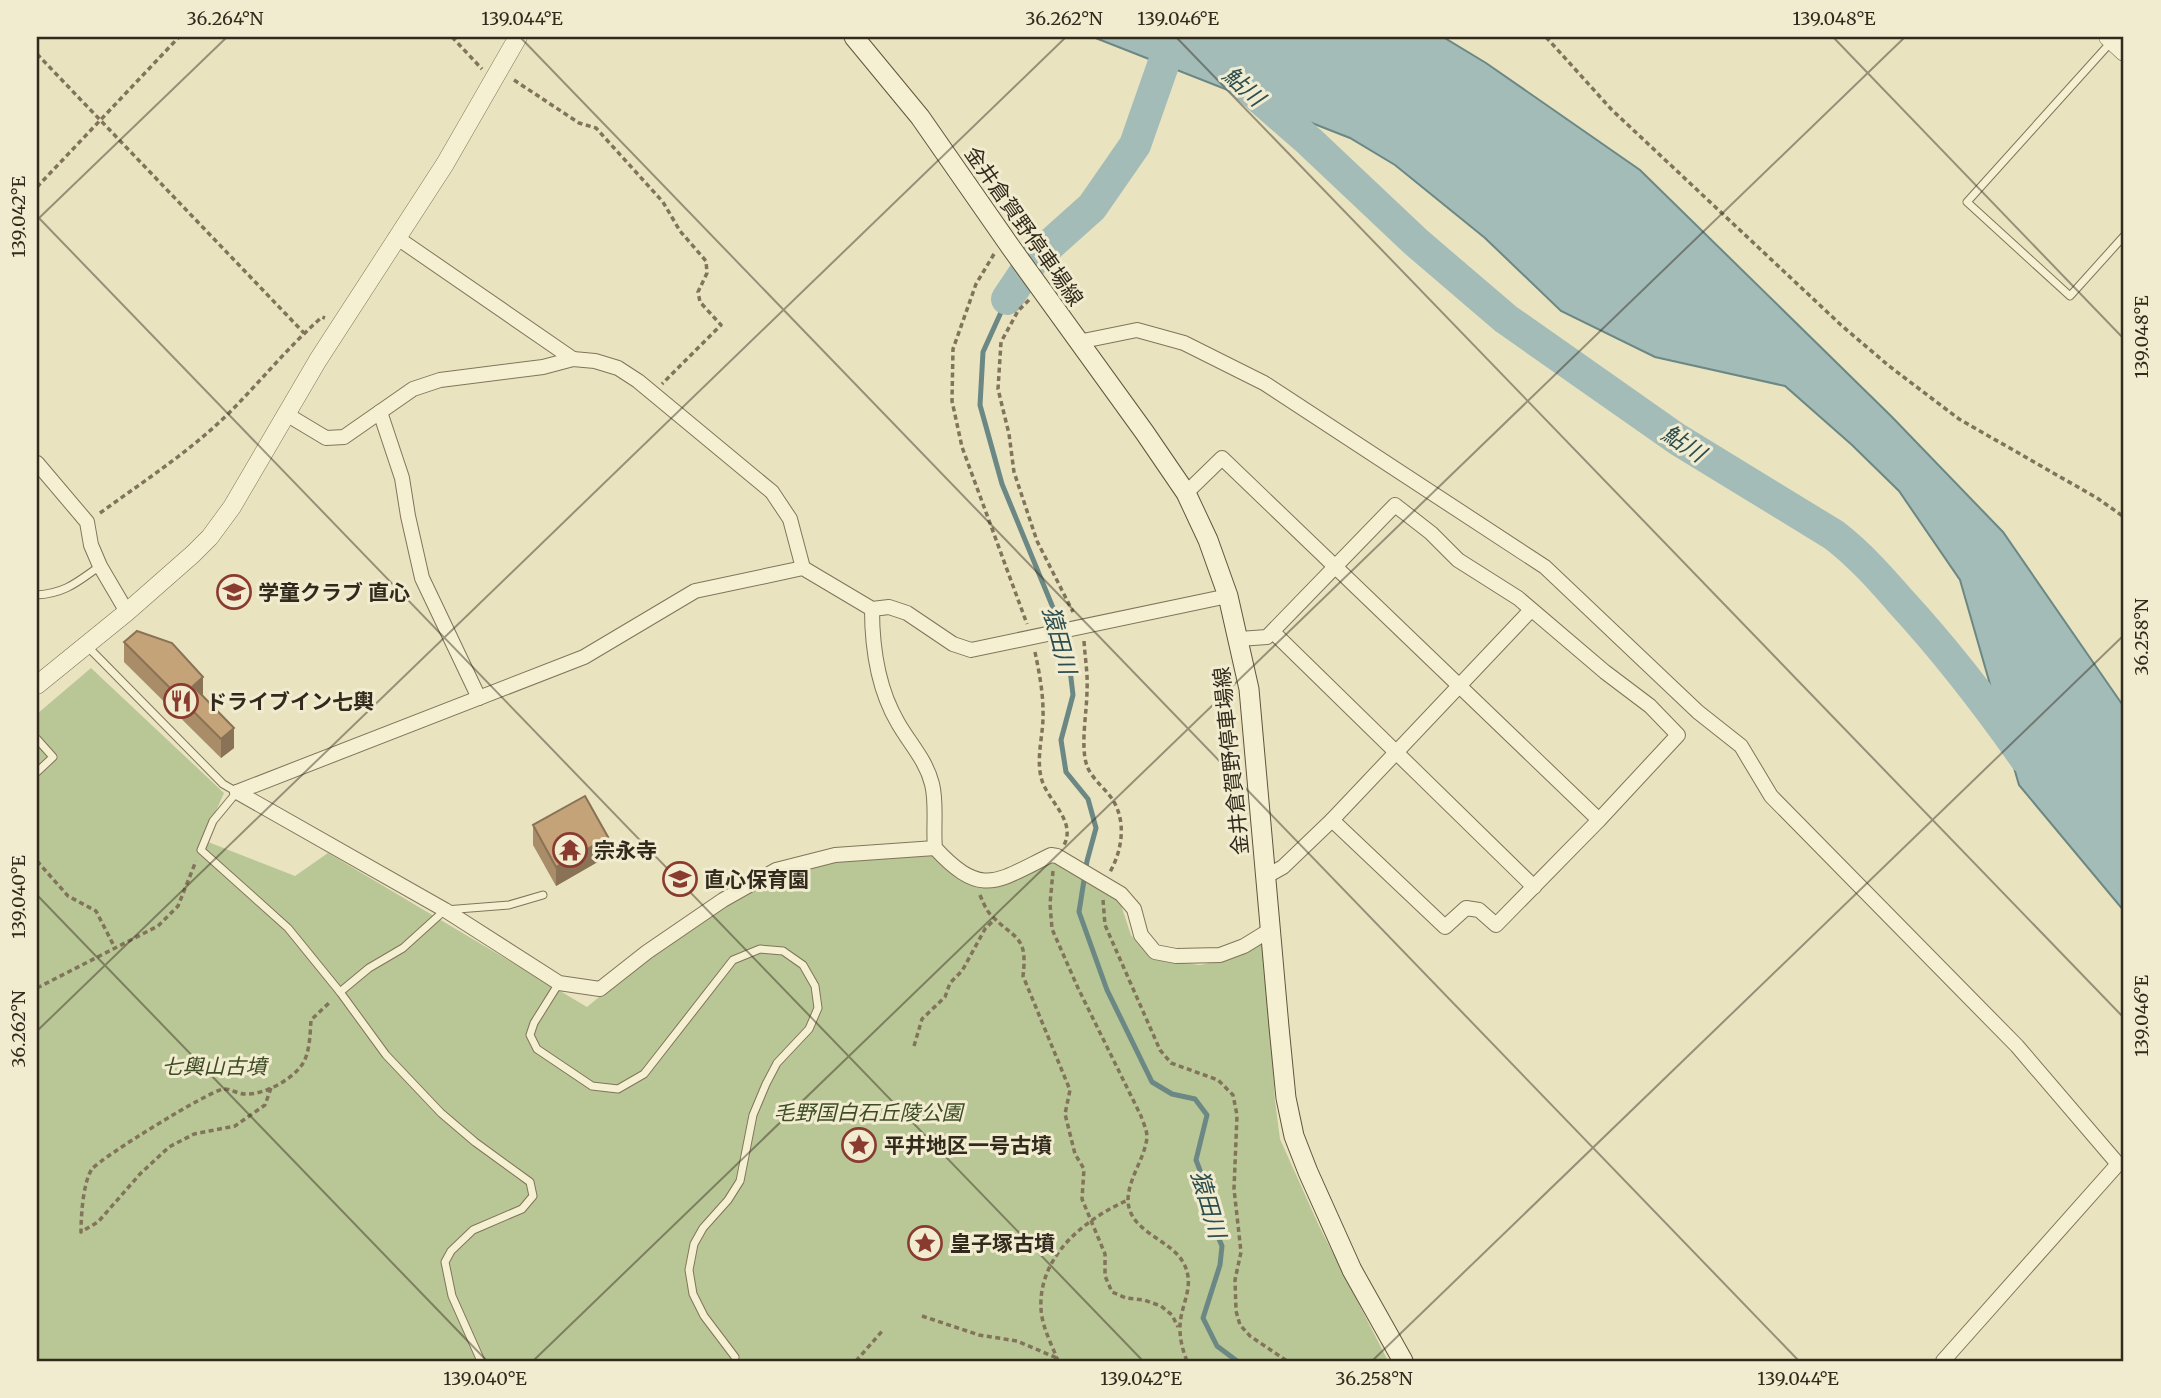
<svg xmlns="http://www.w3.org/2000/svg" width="2161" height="1398" font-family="Merriweather,'Noto Sans JP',serif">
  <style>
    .green { fill: #b9c695 }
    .water { fill: #a3bcb8; stroke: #6b8885; stroke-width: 2 }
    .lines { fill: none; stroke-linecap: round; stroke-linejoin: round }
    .stream { stroke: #6b8885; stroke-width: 5 }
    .river { stroke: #a3bcb8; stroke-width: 32 }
    .service-casing { stroke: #81745a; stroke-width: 9 }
    .minor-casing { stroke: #81745a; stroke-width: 16 }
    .tertiary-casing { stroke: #81745a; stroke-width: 19 }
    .secondary-casing { stroke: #62553d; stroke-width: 21 }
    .path { stroke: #81745a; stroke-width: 3.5; stroke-dasharray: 5 3.5; stroke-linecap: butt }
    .service { stroke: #f5f0d2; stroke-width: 7 }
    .minor { stroke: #f5f0d2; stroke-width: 14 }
    .tertiary { stroke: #f5f0d2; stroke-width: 18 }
    .secondary { stroke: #f5f0d2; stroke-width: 19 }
    .wall { fill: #a98c68 }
    .shaded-wall { fill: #897255 }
    .building { fill: #c4a379; stroke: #897255; stroke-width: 2 }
    .ticks { fill: none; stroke: #322a1d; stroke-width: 2; stroke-opacity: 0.45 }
    .labels { text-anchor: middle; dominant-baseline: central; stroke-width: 6; stroke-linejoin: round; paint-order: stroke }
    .street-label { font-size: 21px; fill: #322a1d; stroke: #f1eccf }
    .poi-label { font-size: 21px; font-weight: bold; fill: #322a1d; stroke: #f1eccf; text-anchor: start }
    .park-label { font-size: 21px; font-style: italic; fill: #3d4c25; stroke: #f1eccf }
    .water-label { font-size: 23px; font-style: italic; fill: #2d4e50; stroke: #f1eccf }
    .neatline { fill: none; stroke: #322a1d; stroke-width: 2.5 }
    .ticks-label { font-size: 18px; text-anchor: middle; fill: #322a1d }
  </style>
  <rect width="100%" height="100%" fill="#e9e3c0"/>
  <path class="green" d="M 91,668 L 224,793 L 203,840 L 295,876 L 328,853 L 587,1007 L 650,955 L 778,872 L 837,859 L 931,853 C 943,870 967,890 990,886 C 1007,884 1040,866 1057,859 L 1118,896 L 1131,935 L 1151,959 L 1200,965 L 1219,961 L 1266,937 L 1275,1101 L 1280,1139 L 1319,1226 L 1388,1361 L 37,1361 L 37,714 Z"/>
  <polygon class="water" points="1093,37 1443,37 1486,63 1640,170 1892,417 2003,532 2124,707 2124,911 2019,785 1960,580 1899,491 1852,445 1785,386 1655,357 1561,311 1485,238 1395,165 1350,138"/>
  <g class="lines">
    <polyline class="stream" points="1007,299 983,352 980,405 1002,484 1056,615 1069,661 1073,695 1061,740 1066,772 1088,799 1096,828 1087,861 1079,912 1107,990 1152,1082 1172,1094 1195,1099 1207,1115 1196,1160 1208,1191 1216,1232 1222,1246 1220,1265 1203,1318 1217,1346 1237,1361"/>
    <g class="river">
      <path d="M 1190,37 L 1309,141 L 1416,242 L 1506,319 L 1677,439 L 1834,535 C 1860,555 1881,579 1902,603 C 1947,652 1987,704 2025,758"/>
      <polyline points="1007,299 1034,259 1092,207 1135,145 1169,48 1177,37"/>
    </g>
    <g class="service-casing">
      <g id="service">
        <polyline points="2112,41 1967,202 2070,296 2124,236"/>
        <path d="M 37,595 C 66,593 77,582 100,566"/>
        <polyline points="87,646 223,784 237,792 213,821 201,850 288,928 340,992 386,1055 441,1113 475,1142 530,1182 533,1196 522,1209 473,1230 451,1251 445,1262 452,1296 481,1361"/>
        <polyline points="37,739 53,757 37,772"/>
        <polyline points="559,983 534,1023 530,1035 537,1049 592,1086 618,1089 644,1074 733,960 760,949 783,951 803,965 815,986 818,1008 809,1029 777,1063 766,1084 753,1115 740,1181 728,1200 703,1228 694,1244 689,1270 693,1294 704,1316 735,1357"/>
        <polyline points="340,992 369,968 403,948 445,910 509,905 543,895"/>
      </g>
    </g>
    <g class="minor-casing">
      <g id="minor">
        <polyline points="396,237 573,359"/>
        <polyline points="1078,342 1137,330 1184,343 1264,383 1545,567 1698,712 1741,746 1771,796 2017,1046 2118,1164 1943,1361"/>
        <polyline points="380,412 402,478 408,516 422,578 479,698"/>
        <polyline points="286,414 326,438 344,437 413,389 440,380 543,367 573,359 595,361 618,368 638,381 772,492 790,519 803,568"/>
        <polyline points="37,463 87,522 91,545 100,566 127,612"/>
        <polyline points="1186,493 1222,458 1599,820 1496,925 1479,910 1466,908 1445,927 1332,820 1283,867 1267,876"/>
        <path d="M 872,609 C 872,647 878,689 898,723 C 910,744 926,760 932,784 C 937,803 933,828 935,848 C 982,899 997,881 1051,855 L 1057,856 L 1121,894 L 1134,909 L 1141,935 L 1155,952 L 1176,956 L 1220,955 L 1244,946 L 1270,930"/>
        <polyline points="1273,632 1534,887"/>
        <polyline points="1239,639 1267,637 1395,505 1431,533 1458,560 1518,598 1605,672 1650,706 1678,735 1599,820"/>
        <polyline points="237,792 584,657 695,591 803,568 872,609 889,607 907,613 953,644 971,650 1228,596"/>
        <polyline points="237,792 445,910 559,983 600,989 647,952 723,900 776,870 835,855 935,848"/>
        <polyline points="1332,820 1531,610"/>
      </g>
    </g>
    <g class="tertiary-casing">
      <g id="tertiary">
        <polyline points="2108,37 2124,52"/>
        <polyline points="37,685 127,612 193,554 210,537 232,507 318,360 445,164 518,37"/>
      </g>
    </g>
    <g class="secondary-casing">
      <polyline id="secondary" points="854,37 920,117 1012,249 1145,433 1186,493 1208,540 1228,596 1249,689 1279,1027 1286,1098 1294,1136 1308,1172 1352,1270 1403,1361"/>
    </g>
    <g class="path">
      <polyline points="452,37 482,69"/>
      <polyline points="1546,37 1612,110 1841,325 1889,366 1959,419 2097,498 2124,517"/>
      <polyline points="37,54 304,333"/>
      <polyline points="514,80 579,123 596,128 663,202 680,231 706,261 707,273 698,292 700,302 721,325 662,384"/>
      <polyline points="37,187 179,37"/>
      <polyline points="994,254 976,284 953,349 952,401 962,447 1027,624"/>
      <polyline points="1029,300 1018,311 1001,342 998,389 1009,434 1014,472 1037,541 1073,612"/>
      <path d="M 100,513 C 144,481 189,452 228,414 C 260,382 288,347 322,317 L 325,318"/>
      <path d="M 1084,641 C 1085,658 1088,674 1087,690 C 1087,712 1080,746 1087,766 C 1091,777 1103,787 1110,796 C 1127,818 1123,849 1110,872"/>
      <path d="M 1035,652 C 1039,671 1043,692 1043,711 C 1044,733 1036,755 1041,777 C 1046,800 1077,820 1064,845"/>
      <polyline points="37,861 68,896 96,911 115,948"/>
      <path d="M 1053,871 L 1050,904 L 1052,929 L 1078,988 L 1141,1116 C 1143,1122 1147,1130 1147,1137 C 1145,1158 1129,1177 1128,1199 C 1128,1232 1169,1238 1183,1262 C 1197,1287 1179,1305 1180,1330 C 1180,1340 1183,1351 1187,1361"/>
      <path d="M 980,895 C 983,902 986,910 991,915 C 1015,940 1028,935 1023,976 L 1070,1090 L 1065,1114 L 1075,1154 L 1084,1169 L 1082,1199 L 1105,1254 L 1105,1276 L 1112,1292 L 1126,1298 L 1144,1300 L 1161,1306 L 1172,1315 L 1178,1327"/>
      <polyline points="1103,900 1105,925 1160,1050 1171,1063 1218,1080 1233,1095 1237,1115 1234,1189 1241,1252 1235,1280 1236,1311 1240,1325 1250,1336 1287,1361"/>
      <polyline points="37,988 158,926 178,906 196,861"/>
      <polyline points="914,1046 922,1019 945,997 950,983 962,971 985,929 995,919"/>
      <path d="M 271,1088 L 265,1105 L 235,1126 L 194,1134 L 169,1147 L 140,1174 L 98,1222 L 81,1232 C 81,1216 83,1182 92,1169 C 102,1157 210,1090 224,1089 C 231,1089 238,1094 245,1094 C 263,1095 290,1081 301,1066 C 310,1055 310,1034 311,1020 L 331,1001"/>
      <polyline points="922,1316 979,1335 1017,1341 1057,1358"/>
      <polyline points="856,1361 884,1329"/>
      <path d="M 1058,1361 C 1052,1345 1042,1327 1041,1309 C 1038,1256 1085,1219 1128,1200"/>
    </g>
    <use href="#service" class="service"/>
    <use href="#minor" class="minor"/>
    <use href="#tertiary" class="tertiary"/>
    <use href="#secondary" class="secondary"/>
  </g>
  <g class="wall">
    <polygon points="124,642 203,696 234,748 221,758 124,662"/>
    <polygon points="533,825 608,856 556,886 533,845"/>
  </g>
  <g class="shaded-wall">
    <polygon points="203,677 203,696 193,686"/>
    <polygon points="234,728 234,748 221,758 221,739"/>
    <polygon points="608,837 608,856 556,886 556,867"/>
  </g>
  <g class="building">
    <polygon points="137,631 172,643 203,677 193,686 234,728 221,739 124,642"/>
    <polygon points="585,796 608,837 556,867 533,825"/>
  </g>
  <path class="ticks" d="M 520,37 L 1799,1361M 1176,37 L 2124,1018M 1833,37 L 2124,339M 37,216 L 1143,1361M 37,220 L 227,37M 37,895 L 487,1361M 37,1031 L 1066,37M 533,1361 L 1905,37M 1372,1361 L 2124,635"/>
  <defs>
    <g id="school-ring" transform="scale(1.75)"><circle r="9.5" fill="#f1eccf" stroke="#8a3b2f" stroke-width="1.5"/><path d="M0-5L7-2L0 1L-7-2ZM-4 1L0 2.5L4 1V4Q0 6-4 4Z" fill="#8a3b2f"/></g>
    <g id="restaurant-ring" transform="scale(1.75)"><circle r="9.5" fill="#f1eccf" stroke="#8a3b2f" stroke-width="1.5"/><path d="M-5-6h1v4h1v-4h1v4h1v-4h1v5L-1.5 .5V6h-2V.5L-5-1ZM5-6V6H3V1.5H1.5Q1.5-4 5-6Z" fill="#8a3b2f"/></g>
    <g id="temple-ring" transform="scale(1.75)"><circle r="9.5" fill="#f1eccf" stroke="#8a3b2f" stroke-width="1.5"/><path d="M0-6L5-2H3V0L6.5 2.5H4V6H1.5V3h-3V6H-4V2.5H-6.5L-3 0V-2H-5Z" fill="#8a3b2f"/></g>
    <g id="sight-ring" transform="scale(1.75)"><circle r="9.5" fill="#f1eccf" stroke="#8a3b2f" stroke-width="1.5"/><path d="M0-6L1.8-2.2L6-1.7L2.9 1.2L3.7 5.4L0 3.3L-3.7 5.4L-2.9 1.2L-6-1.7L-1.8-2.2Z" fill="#8a3b2f"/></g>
  </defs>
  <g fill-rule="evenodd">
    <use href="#school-ring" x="234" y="592"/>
    <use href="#restaurant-ring" x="181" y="701"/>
    <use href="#temple-ring" x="570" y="850"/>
    <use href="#school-ring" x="680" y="879"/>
    <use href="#sight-ring" x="859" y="1145"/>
    <use href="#sight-ring" x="925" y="1243"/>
  </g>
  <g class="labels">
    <g class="street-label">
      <text transform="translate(1024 226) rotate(55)">金井倉賀野停車場線</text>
      <text transform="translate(1231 761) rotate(-96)">金井倉賀野停車場線</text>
    </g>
    <g class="poi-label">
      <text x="258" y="592">学童クラブ 直心</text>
      <text x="206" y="701">ドライブイン七輿</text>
      <text x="594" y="850">宗永寺</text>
      <text x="704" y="879">直心保育園</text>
      <text x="884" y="1145">平井地区一号古墳</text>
      <text x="950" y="1243">皇子塚古墳</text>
    </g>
    <g class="park-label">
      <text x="214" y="1066">七輿山古墳</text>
      <text x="868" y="1112">毛野国白石丘陵公園</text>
    </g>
    <g class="water-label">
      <text transform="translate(1244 86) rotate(42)">鮎川</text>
      <text transform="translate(1684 443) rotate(33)">鮎川</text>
      <text transform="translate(1060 640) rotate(75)">猿田川</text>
      <text transform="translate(1209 1204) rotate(74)">猿田川</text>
    </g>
  </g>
  <rect width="2161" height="1398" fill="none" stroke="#f1eccf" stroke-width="77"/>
  <rect x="38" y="38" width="2084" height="1322" class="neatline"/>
  <g class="ticks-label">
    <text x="225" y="25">36.264°N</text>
    <text x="522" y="25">139.044°E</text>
    <text x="1064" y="25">36.262°N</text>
    <text x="1178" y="25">139.046°E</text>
    <text x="1834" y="25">139.048°E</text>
    <text transform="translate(19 217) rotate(-90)" y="6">139.042°E</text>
    <text transform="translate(2142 337) rotate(-90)" y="6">139.048°E</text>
    <text transform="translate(2142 637) rotate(-90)" y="6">36.258°N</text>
    <text transform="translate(19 897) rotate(-90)" y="6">139.040°E</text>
    <text transform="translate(2142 1016) rotate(-90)" y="6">139.046°E</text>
    <text transform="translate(19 1029) rotate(-90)" y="6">36.262°N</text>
    <text x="485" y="1385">139.040°E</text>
    <text x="1141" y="1385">139.042°E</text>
    <text x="1374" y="1385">36.258°N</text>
    <text x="1798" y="1385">139.044°E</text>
  </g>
</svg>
